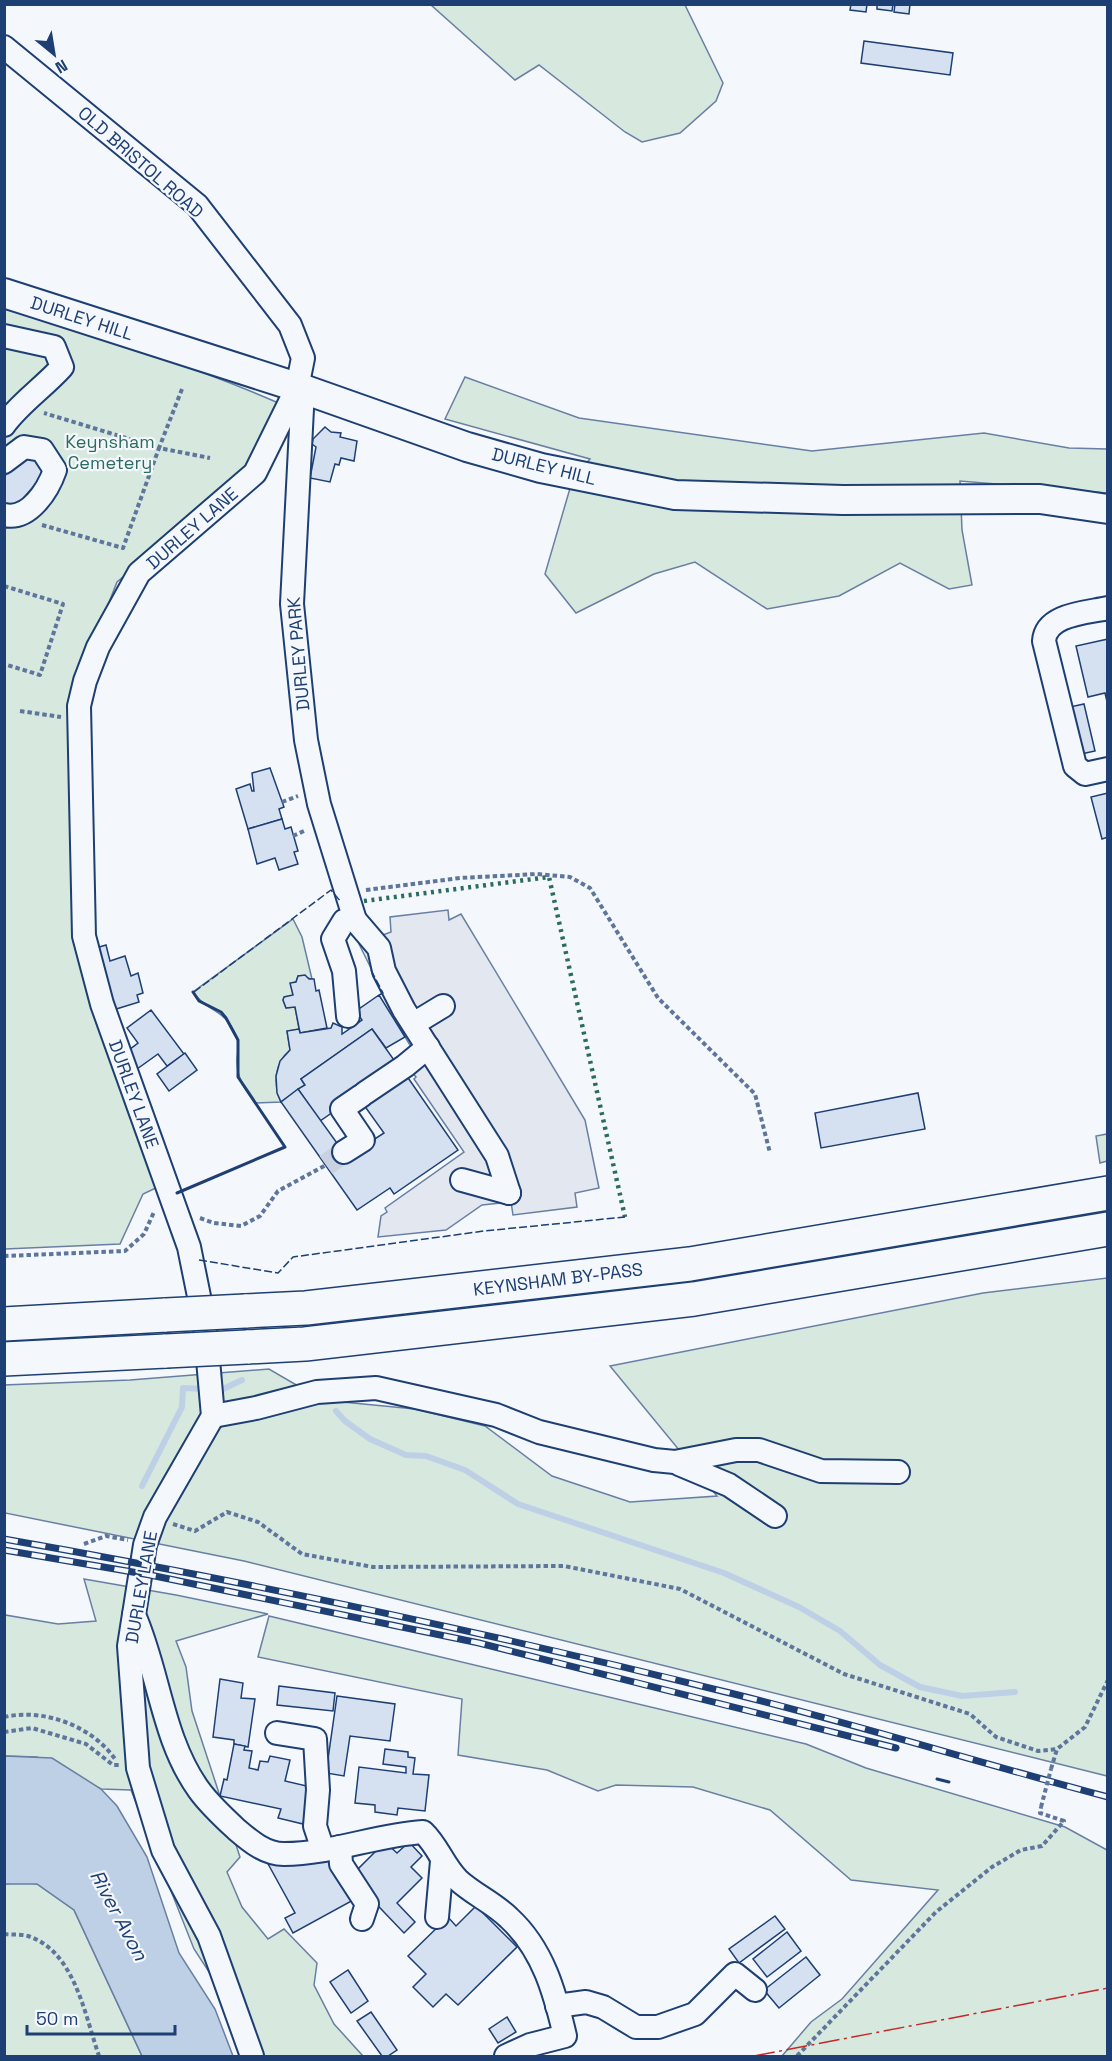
<svg xmlns="http://www.w3.org/2000/svg" width="1112" height="2061" font-family="'Space Grotesk',sans-serif">
  <style>
    .green { fill: #d7e8df; stroke: #687fa3; stroke-width: 1.5 }
    .parking { fill: #e3e8f0; stroke: #687fa3; stroke-width: 1.5 }
    .water { fill: #bed0e5; stroke: #687fa3; stroke-width: 1.5 }
    .lines { fill: none; stroke-linecap: round; stroke-linejoin: round }
    .stream { stroke: #bed0e5; stroke-width: 6 }
    .building { fill: #d5e0f0; stroke: #1d3f73; stroke-width: 1.5 }
    .minor-tunnel { stroke: #c9d2e0; stroke-width: 22; stroke-dasharray: 22 11; stroke-linecap: butt }
    .minor-casing { stroke: #1d3f73; stroke-width: 26 }
    .major-casing { stroke: #1d3f73; stroke-width: 32 }
    .highway-casing { stroke: #1d3f73; stroke-width: 36 }
    .path { stroke: #5e769c; stroke-width: 4; stroke-dasharray: 4.5 3; stroke-linecap: butt }
    .minor { stroke: #f4f7fb; stroke-width: 22 }
    .major { stroke: #f4f7fb; stroke-width: 28 }
    .highway { stroke: #f4f7fb; stroke-width: 33 }
    .rail-casing { stroke: #1d3f73; stroke-width: 7 }
    .rail { stroke: #f4f7fb; stroke-width: 4.5; stroke-dasharray: 14; stroke-linecap: butt }
    .highway-bridge-casing { stroke: #1d3f73; stroke-width: 36; stroke-linecap: butt }
    .path-bridge { stroke: #5e769c; stroke-width: 4; stroke-dasharray: 4.5 3; stroke-linecap: butt }
    .highway-bridge { stroke: #f4f7fb; stroke-width: 33 }
    .hedge { stroke: #2c6c60; stroke-width: 4.5; stroke-dasharray: 3 4.5; stroke-linecap: butt }
    .fence { stroke: #1d3f73; stroke-width: 1.5; stroke-dasharray: 8 3; stroke-linecap: butt }
    .wall { stroke: #1d3f73; stroke-width: 3 }
    .power { stroke: #c62828; stroke-width: 1.5; stroke-dasharray: 21 4.5 3 4.5; stroke-linecap: butt }
    .labels { text-anchor: middle; dominant-baseline: central; stroke-width: 4.5; stroke-linejoin: round; paint-order: stroke }
    .street-label { font-size: 18px; fill: #1d3f73; stroke: #f4f7fb }
    .park-label { font-size: 18px; fill: #2c6c60; stroke: #f4f7fb }
    .water-label { font-size: 20px; font-style: italic; fill: #1d3f73; stroke: #f4f7fb }
  </style>
  <rect width="100%" height="100%" fill="#f4f7fb"/>
  <g class="green">
    <polygon points="431,5 685,5 723,83 716,101 680,133 642,142 625,132 539,65 515,80"/>
    <path d="M 4,309 C 99,337 193,365 283,405 L 255,457 L 198,516 L 117,582 L 73,694 L 75,925 L 160,1186 L 143,1194 L 120,1244 L 5,1249 Z"/>
    <polygon points="465,377 579,418 812,451 984,433 1069,448 1107,449 1107,493 960,481 962,530 972,585 949,589 900,563 839,596 767,609 695,562 654,574 576,613 545,574 573,478 590,459 445,419"/>
    <path d="M 293,919 L 302,937 L 312,979 L 298,976 L 296,982 L 291,983 L 293,995 L 283,1000 L 286,1008 L 295,1007 L 299,1029 L 287,1031 L 290,1050 C 274,1063 273,1084 281,1102 L 255,1103 C 245,1089 237,1079 237,1061 C 237,1054 240,1045 237,1038 C 225,1007 207,1013 193,992 Z"/>
    <polygon points="1107,1134 1107,1161 1100,1163 1096,1136"/>
    <polygon points="1107,1278 1107,1776 244,1561 5,1513 4,1385 130,1380 269,1369 322,1400 415,1409 485,1426 552,1476 630,1502 717,1496 610,1366 983,1293"/>
    <polygon points="84,1579 176,1595 268,1614 176,1641 186,1667 192,1711 240,1857 227,1872 242,1907 268,1939 284,1929 317,1963 314,1985 334,2024 363,2056 261,2056 260,2050 194,1949 131,1790 101,1789 37,1757 5,1756 5,1615 58,1624 96,1621"/>
    <polygon points="269,1616 806,1744 866,1768 1065,1827 1107,1850 1107,2056 782,2056 811,2022 842,1999 938,1890 851,1880 770,1810 693,1787 616,1785 598,1791 547,1770 458,1755 462,1699 258,1657"/>
    <polygon points="23,1882 37,1884 74,1910 142,2056 5,2056 5,1884"/>
  </g>
  <polygon class="parking" points="448,910 449,920 461,914 585,1120 599,1188 575,1193 577,1207 513,1215 511,1202 482,1205 446,1230 378,1237 381,1216 387,1212 385,1208 464,1152 414,1079 416,1077 413,1073 422,1065 405,1037 359,944 391,932 390,917"/>
  <polygon class="water" points="5,1756 52,1758 101,1789 117,1806 147,1857 179,1953 215,2009 233,2056 142,2056 74,1910 37,1884 5,1884"/>
  <g class="lines">
    <g class="stream">
      <polyline points="221,1390 242,1380"/>
      <polyline points="336,1411 345,1421 370,1439 406,1455 426,1456 465,1470 518,1504 724,1573 799,1607 840,1631 880,1665 920,1687 962,1696 1015,1692"/>
      <polyline points="142,1486 182,1407 183,1388 206,1389"/>
    </g>
  </g>
  <g class="building">
    <polygon points="851,4 867,4 866,12 850,10"/>
    <polygon points="877,4 893,4 892,11 877,9"/>
    <polygon points="895,4 910,4 909,14 894,12"/>
    <polygon points="864,41 953,53 950,75 861,63"/>
    <polygon points="325,427 331,432 341,433 340,437 357,441 354,461 341,458 339,465 335,464 330,482 310,478 316,447 312,444 313,439"/>
    <polygon points="25,452 47,471 13,510 4,503 4,477"/>
    <polygon points="1108,639 1108,706 1105,693 1088,697 1076,646"/>
    <polygon points="1084,704 1095,751 1081,754 1070,707"/>
    <polygon points="270,768 284,807 279,809 282,819 248,829 236,789 250,784 252,791 254,791 252,773"/>
    <polygon points="1108,793 1108,837 1102,839 1091,797"/>
    <polygon points="282,819 285,829 291,827 298,851 294,852 298,864 279,870 275,858 257,864 248,829"/>
    <polygon points="106,945 110,961 125,956 131,976 138,973 143,993 137,995 139,1002 113,1010 96,948"/>
    <polygon points="305,975 309,979 314,979 316,991 319,990 327,1028 300,1033 295,1007 286,1008 283,1000 284,997 293,995 290,983 296,982 298,976"/>
    <polygon points="379,995 405,1037 386,1048 372,1029 301,1079 305,1085 281,1102 277,1093 276,1076 280,1061 290,1050 287,1031 299,1029 300,1033 331,1028 333,1023 342,1027 342,1034 362,1020 356,1011"/>
    <polygon points="151,1010 184,1054 167,1066 158,1054 137,1069 125,1053 138,1043 127,1028"/>
    <polygon points="372,1029 394,1060 387,1065 391,1071 381,1069 355,1087 330,1107 333,1112 320,1121 298,1089 305,1085 301,1079"/>
    <polygon points="185,1053 197,1070 169,1091 157,1074"/>
    <polygon points="404,1072 458,1150 394,1194 390,1188 357,1210 281,1102 298,1089 347,1157 384,1133 361,1101"/>
    <polygon points="918,1093 925,1129 821,1148 815,1113"/>
    <polygon points="220,1679 243,1683 241,1698 255,1699 248,1747 234,1744 234,1740 213,1737"/>
    <polygon points="279,1686 335,1693 333,1711 277,1705"/>
    <polygon points="337,1696 395,1704 390,1741 350,1736 344,1776 326,1773"/>
    <polygon points="234,1744 245,1746 244,1750 252,1751 249,1768 258,1770 260,1761 268,1762 270,1756 290,1760 285,1781 311,1787 303,1824 278,1818 281,1809 220,1796 224,1779 227,1780"/>
    <polygon points="385,1749 408,1752 408,1757 415,1758 413,1774 429,1775 425,1811 398,1808 397,1815 375,1812 375,1805 355,1803 359,1767 406,1773 406,1767 383,1764"/>
    <polygon points="385,1842 397,1853 409,1842 422,1856 411,1867 422,1878 397,1903 415,1922 404,1933 361,1888 353,1874"/>
    <polygon points="334,1859 357,1898 293,1933 285,1918 295,1913 267,1862"/>
    <polygon points="476,1906 517,1947 458,2005 446,1994 433,2007 413,1987 426,1974 408,1956 448,1917 456,1926"/>
    <polygon points="775,1916 785,1929 739,1963 729,1949"/>
    <polygon points="787,1932 801,1951 767,1977 753,1959"/>
    <polygon points="806,1957 820,1975 779,2008 764,1990"/>
    <polygon points="348,1970 368,2001 351,2013 330,1982"/>
    <polygon points="371,2012 397,2050 388,2056 382,2056 357,2021"/>
    <polygon points="507,2017 516,2032 498,2043 489,2029"/>
  </g>
  <g class="lines">
    <polyline class="minor-tunnel" points="326,1165 344,1152"/>
    <g class="minor-casing">
      <g id="minor">
        <polyline points="4,47 197,205 290,325 303,358 297,388 255,473 139,573 98,647 85,681 79,706 84,936 102,1004 189,1247 205,1326 213,1416 155,1517 145,1545 129,1646 138,1768 163,1850 209,1936 252,2056"/>
        <path d="M 4,336 L 54,347 L 62,367 C 44,387 20,403 4,425"/>
        <polyline points="303,389 292,604 306,740 319,804 355,920 379,948 384,971 404,1010 497,1156 509,1193"/>
        <path d="M 4,462 L 24,447 L 42,450 L 55,470 C 48,490 29,521 4,515"/>
        <path d="M 1108,608 C 1086,613 1046,614 1044,641 L 1075,766 L 1085,774 L 1108,769"/>
        <polyline points="348,1016 344,971 333,939 344,921 355,920"/>
        <polyline points="415,1023 443,1006"/>
        <polyline points="365,1093 405,1066 428,1047"/>
        <polyline points="344,1152 363,1140 342,1109 361,1096"/>
        <polyline points="462,1180 509,1193"/>
        <polyline points="213,1416 256,1408 317,1392 376,1388 496,1415 539,1432 654,1460 675,1462 736,1450 759,1450 821,1471 898,1472"/>
        <polyline points="679,1464 729,1485 775,1516"/>
        <path d="M 134,1615 C 159,1671 162,1739 199,1790 C 209,1804 223,1817 236,1829 C 250,1841 265,1854 284,1854 C 331,1854 376,1835 423,1832 C 438,1846 443,1865 458,1880 C 473,1894 494,1903 509,1918 C 543,1949 555,1993 565,2036 L 530,2045 L 506,2056"/>
        <polyline points="277,1733 315,1739 318,1790 315,1826 323,1850"/>
        <polyline points="340,1847 341,1864 367,1904 362,1919"/>
        <polyline points="437,1917 442,1861"/>
        <polyline points="557,2006 586,2002 603,2007 636,2027 658,2027 695,2014 735,1974 755,1990"/>
      </g>
    </g>
    <g class="major-casing">
      <polyline id="major" points="4,293 303,389 467,447 541,468 675,495 843,500 1040,499 1108,509"/>
    </g>
    <g class="highway-casing">
      <g id="highway">
        <polyline points="245,1311 306,1308 690,1264 1108,1193"/>
        <polyline points="4,1324 166,1315"/>
        <polyline points="247,1347 305,1344 694,1299 1108,1229"/>
        <polyline points="4,1359 166,1351"/>
      </g>
    </g>
    <g class="path">
      <polyline points="182,389 159,448 210,458"/>
      <polyline points="42,525 123,548 159,448 44,413"/>
      <polyline points="4,586 63,604 40,675 4,664"/>
      <polyline points="20,711 61,717"/>
      <polyline points="282,802 298,796"/>
      <polyline points="293,836 306,830"/>
      <polyline points="366,890 460,878 537,874 570,877 590,888 658,998 755,1094 770,1153"/>
      <polyline points="200,1218 214,1223 241,1226 260,1216 278,1191 326,1165"/>
      <polyline points="4,1256 125,1251 144,1234 154,1212"/>
      <polyline points="173,1524 195,1531 227,1512 258,1522 302,1554 373,1567 564,1566 680,1589 844,1674 970,1714 996,1737 1038,1751 1057,1749"/>
      <polyline points="84,1544 106,1536 128,1540"/>
      <path d="M 4,1717 C 44,1708 92,1726 115,1759"/>
      <polyline points="4,1732 32,1728 86,1744 113,1765 119,1765"/>
      <polyline points="1051,1769 1057,1749 1085,1727 1108,1680"/>
      <path d="M 4,1934 C 12,1935 21,1934 28,1936 C 75,1951 85,2016 99,2056"/>
      <polyline points="797,2056 936,1912 992,1867 1021,1850 1042,1846 1064,1821 1040,1813 1041,1807"/>
    </g>
    <use href="#minor" class="minor"/>
    <use href="#major" class="major"/>
    <use href="#highway" class="highway"/>
    <g class="rail-casing">
      <g id="rail">
        <path d="M 4,1539 C 250,1582 493,1634 734,1694 C 859,1725 983,1764 1108,1797"/>
        <polyline points="4,1550 150,1575 479,1643 896,1748"/>
      </g>
    </g>
    <use href="#rail" class="rail"/>
    <g class="highway-bridge-casing">
      <g id="highway-bridge">
        <polyline points="166,1315 245,1311"/>
        <polyline points="166,1351 247,1347"/>
      </g>
    </g>
    <polyline class="path-bridge" points="1041,1807 1051,1769"/>
    <use href="#highway-bridge" class="highway-bridge"/>
    <polyline class="hedge" points="364,901 549,877 625,1217"/>
    <g class="fence">
      <polyline points="371,970 383,993 379,995"/>
      <polyline points="194,992 331,890 341,902"/>
      <polyline points="199,1260 278,1273 293,1257 484,1231 625,1217"/>
    </g>
    <g class="wall">
      <polyline points="177,1193 285,1147 238,1077 238,1040 226,1018 221,1012 199,1001 193,992"/>
      <polyline points="937,1779 949,1782"/>
    </g>
    <polyline class="power" points="754,2056 1108,1988"/>
  </g>
  <g class="labels">
    <g class="street-label">
      <text transform="translate(141 162) rotate(41)">OLD BRISTOL ROAD</text>
      <text transform="translate(82 318) rotate(18)">DURLEY HILL</text>
      <text transform="translate(544 466) rotate(14)">DURLEY HILL</text>
      <text transform="translate(192 528) rotate(-41)">DURLEY LANE</text>
      <text transform="translate(298 654) rotate(-95)">DURLEY PARK</text>
      <text transform="translate(134 1094) rotate(70)">DURLEY LANE</text>
      <text transform="translate(558 1279) rotate(-7)">KEYNSHAM BY-PASS</text>
      <text transform="translate(141 1587) rotate(-80)">DURLEY LANE</text>
    </g>
    <g class="park-label">
      <text x="110" y="441">Keynsham<tspan x="110" dy="21">Cemetery</tspan></text>
    </g>
    <g class="water-label">
      <text transform="translate(119 1915) rotate(62)">River Avon</text>
    </g>
  </g>
  <rect width="1112" height="2061" fill="none" stroke="#1d3f73" stroke-width="12"/>
  <g transform="translate(54 54) rotate(150)" stroke="#f4f7fb" stroke-width="4.5" paint-order="stroke">
  <path d="M0-4.5L10 22L0 15L-10 22Z" fill="#1d3f73"/>
  <text y="-9" font-size="16" font-weight="bold" text-anchor="middle" fill="#1d3f73">N</text>
  </g>
  <path d="M27 2025v9h148v-9" fill="none" stroke="#1d3f73" stroke-width="3"/>
  <text x="36" y="2025" font-size="18" fill="#1d3f73" stroke="#f4f7fb" stroke-width="4.5" paint-order="stroke">50 m</text>
</svg>
